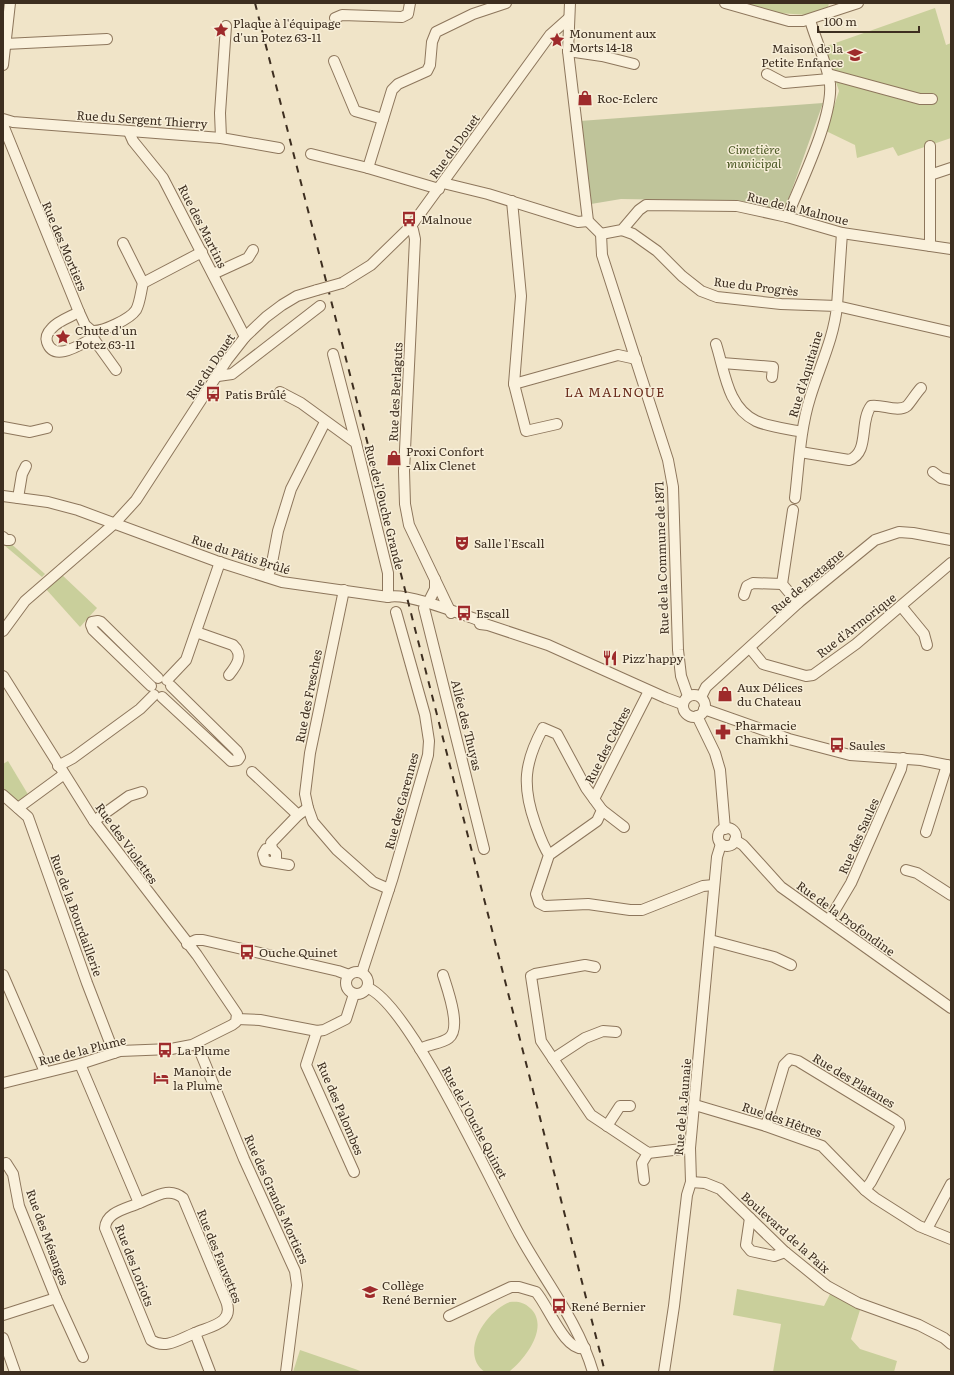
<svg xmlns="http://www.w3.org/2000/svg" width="954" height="1375" font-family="Literata,serif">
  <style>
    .green { fill: #c9cf9b }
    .cemetery { fill: #bfc49a }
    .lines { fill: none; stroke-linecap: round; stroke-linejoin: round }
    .minor-casing { stroke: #8d765c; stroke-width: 12 }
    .minor { stroke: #faf1dc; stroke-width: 10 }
    .rail { stroke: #3d2e20; stroke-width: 2; stroke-dasharray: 7 7; stroke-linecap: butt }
    .minor-bridge-casing { stroke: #8d765c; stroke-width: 12; stroke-linecap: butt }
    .minor-bridge { stroke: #faf1dc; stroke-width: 10 }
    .labels { text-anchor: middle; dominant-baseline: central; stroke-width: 3; stroke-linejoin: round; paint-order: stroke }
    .poi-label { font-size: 12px; fill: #3d2e20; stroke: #f7eed8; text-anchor: start }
    .street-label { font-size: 12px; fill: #3d2e20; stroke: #f7eed8 }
    .park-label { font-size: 12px; font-style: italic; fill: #4d5a26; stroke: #f7eed8 }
    .neighbourhood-label { font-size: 13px; letter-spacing: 1px; fill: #6b2e1e; stroke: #f7eed8 }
  </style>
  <rect width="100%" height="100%" fill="#f0e4c8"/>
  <g class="green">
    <polygon points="745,3 829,3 828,7 807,15 779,13"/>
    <polygon points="935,8 946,45 951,43 951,138 898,156 893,147 857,158 855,145 826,131 839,91 824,47"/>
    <polygon points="8,541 45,574 42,577 4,545"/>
    <polygon points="61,574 97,608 80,627 45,588"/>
    <polygon points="8,761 29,796 16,802 3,792 3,764"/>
    <polygon points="737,1289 824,1306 830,1294 860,1310 851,1339 860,1349 897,1361 894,1372 773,1372 781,1324 733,1315"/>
    <path d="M 510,1302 C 517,1301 524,1302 530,1308 C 550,1326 526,1358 510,1371 L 485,1372 C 458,1353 487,1310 510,1302 Z"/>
    <polygon points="300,1350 355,1369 363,1372 293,1372"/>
  </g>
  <polygon class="cemetery" points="823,103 786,206 779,210 741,201 621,199 591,204 580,121"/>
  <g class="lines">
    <g class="minor-casing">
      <g id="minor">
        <polyline points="570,3 568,51 588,221 601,234 602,255 668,460 673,487 678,650 681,676 688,696"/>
        <polyline points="725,3 789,21 803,21 858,3"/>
        <polyline points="335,18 342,15 402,17 408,14 410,3"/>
        <polyline points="5,44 107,39"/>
        <polyline points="568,51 602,56 634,64"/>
        <polyline points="334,61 355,111 383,119"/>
        <polyline points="3,65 10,3"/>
        <polyline points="767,74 784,83 829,79"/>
        <polyline points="828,74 920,99 932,99"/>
        <polyline points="3,119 13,122 221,138 279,148"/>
        <polyline points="3,125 79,312 85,325 92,331 93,338 116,370"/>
        <polyline points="129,132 133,141 163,178 245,337"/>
        <polyline points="221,138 220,113 226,26"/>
        <polyline points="930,146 930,246"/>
        <polyline points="311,154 368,168 439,189"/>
        <polyline points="368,168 392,90 398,84 427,71 430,65 432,42 436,32 473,14 506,3"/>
        <polyline points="930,175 951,168"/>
        <polyline points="443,183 488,194 578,222 588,221"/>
        <polyline points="512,201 521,296 514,384 526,431 557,424"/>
        <path d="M 787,217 C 800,184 833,118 830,84 C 827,63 816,41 810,20"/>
        <polyline points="411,226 413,230 415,239 404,471 405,504 409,525 451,613"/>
        <path d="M 622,230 L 633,234 L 657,251 L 682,276 L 701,291 L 717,297 L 781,304 L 837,306 C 834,338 819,368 810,398 C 800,430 799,464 795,498"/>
        <polyline points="842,233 837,306 951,332"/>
        <polyline points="601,234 622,230 639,210 646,205 737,206 787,217 842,233 951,249"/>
        <polyline points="123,243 143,283"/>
        <polyline points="213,274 248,258 253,250"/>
        <polyline points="342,283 371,265 411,226 550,35 569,18"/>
        <path d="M 79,312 C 70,317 58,321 52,328 C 48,332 45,336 47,342 C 54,363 81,344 93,338"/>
        <path d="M 92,331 C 103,332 130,319 136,310 C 140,303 141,291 143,283 L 202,252"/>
        <path d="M 716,344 C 725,372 727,407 756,421 C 769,427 788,429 802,432"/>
        <polyline points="333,354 356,443"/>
        <polyline points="722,363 773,367 772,377"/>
        <polyline points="218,376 232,374 320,306"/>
        <polyline points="514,384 618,355 636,359"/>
        <polyline points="280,392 301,403 356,443 388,573 388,597"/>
        <polyline points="3,427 30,432 47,428"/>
        <path d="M 800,452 L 849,460 C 870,453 859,422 871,406 C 882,404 898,413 907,406 C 910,403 917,392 921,388"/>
        <polyline points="933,472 941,478 951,480"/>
        <path d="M 3,496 L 48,502 L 78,510 L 216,561 L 282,582 L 388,597 C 406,592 458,613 478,620 L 485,624"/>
        <polyline points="18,498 22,474 26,466"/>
        <polyline points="793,510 782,584 798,603"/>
        <polyline points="3,537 6,540 10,540"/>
        <polyline points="267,577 271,568 278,531 291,489 325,422"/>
        <polyline points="344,590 310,753 305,794 308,808 313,822 337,850 373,882 389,889"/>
        <polyline points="744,595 747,586 753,583 782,584"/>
        <polyline points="428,603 435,589 435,579"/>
        <polyline points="901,606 924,634 927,645"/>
        <polyline points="424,608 484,849"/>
        <polyline points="480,624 488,625 548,645 666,698 682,704"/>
        <polyline points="3,631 25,601 115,523 136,500 227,360 245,337 266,317 282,305 297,296 317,290"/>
        <path d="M 196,632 L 233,645 C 244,655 237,665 229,675"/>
        <polyline points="750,648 763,664 806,676 813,675 856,644 951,563"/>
        <polyline points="3,676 94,821 197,955 237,1014 236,1022 232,1025 192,1045 171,1049 120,1051 80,1064 3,1083"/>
        <polyline points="167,680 186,660 220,562"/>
        <polyline points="151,686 93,630 91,625 92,622 98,621 101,622 158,678"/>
        <circle cx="694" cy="706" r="11"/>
        <polyline points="162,697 231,761 238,760 240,757 237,751 171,686"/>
        <polyline points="701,697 706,687 798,603 875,540 899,532 913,533 951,540"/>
        <polyline points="704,709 789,739 850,755 921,760 951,766"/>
        <polyline points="697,716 715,753 720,770 725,829"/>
        <polyline points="58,766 73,758 140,709 154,695"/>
        <polyline points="252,772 298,815 308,808"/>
        <polyline points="3,795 28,817 87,983 114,1053"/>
        <polyline points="594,799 649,691"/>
        <polyline points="18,808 63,775"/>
        <polyline points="602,810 624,827"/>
        <polyline points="94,821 129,796 142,792"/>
        <circle cx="727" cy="837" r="9"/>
        <polyline points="926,832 947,765"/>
        <polyline points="735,840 743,845 781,887 951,1008"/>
        <polyline points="272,849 271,843 298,815"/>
        <path d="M 549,855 C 542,844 539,834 535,823 C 522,786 524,763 543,728 L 557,734 L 586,788 L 602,810 L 597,821 L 549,855 L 536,894 L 539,903 L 545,906 L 588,904 L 630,910 L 642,910 L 703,886 L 714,885"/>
        <polyline points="274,861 276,859 276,853 272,849 266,849 263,854 265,861 289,865"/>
        <polyline points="906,870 917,873 951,895"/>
        <polyline points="829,920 851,883 901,769 903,758"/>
        <polyline points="710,940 774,957 791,965"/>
        <polyline points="187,944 196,940 203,940 338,971 349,975"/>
        <polyline points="595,967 585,965 535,974 531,976 541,1041 591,1115 648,1153 690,1148"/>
        <circle cx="357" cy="983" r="11"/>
        <polyline points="362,972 392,880 428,755 429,741 425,715 396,612"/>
        <polyline points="3,975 45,1072"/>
        <path d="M 368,988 C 410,1005 493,1187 519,1234 C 544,1280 578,1321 593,1372"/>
        <polyline points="237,1019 260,1020 317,1031 324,1030 346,1019 354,994"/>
        <polyline points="317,1031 306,1065 354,1172"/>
        <polyline points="197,1044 244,1159 295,1271 297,1285 286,1372"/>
        <path d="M 420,1049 C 429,1044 441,1044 449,1038 C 462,1028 447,988 443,975"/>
        <polyline points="553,1059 585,1038 603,1031 616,1032"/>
        <path d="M 80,1064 L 139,1203 C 126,1209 106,1212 105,1228 L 151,1340 C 165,1350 180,1339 195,1333"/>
        <polyline points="695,1105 766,1126 822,1146 865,1190 875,1198 919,1226 951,1239"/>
        <polyline points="607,1126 620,1106 630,1106"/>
        <polyline points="766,1126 784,1065 790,1059 798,1061 895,1120 899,1123 900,1128 871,1182 865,1190"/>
        <polyline points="6,1163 13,1174 19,1206 56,1298"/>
        <polyline points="644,1180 642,1163 648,1153"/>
        <polyline points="691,1182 705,1183 720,1189 785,1252 827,1286 858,1303 919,1325 944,1338 951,1344"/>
        <path d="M 139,1203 C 155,1197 169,1186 183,1198 L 226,1301 C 235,1323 211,1326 195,1333 L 210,1372"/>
        <polyline points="750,1218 746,1245 751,1251 774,1256 785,1252"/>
        <polyline points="927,1229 951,1184"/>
        <polyline points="3,1315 56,1298 83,1357"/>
        <path d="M 449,1316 L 511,1287 L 519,1287 L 536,1292 C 548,1305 565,1353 585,1348"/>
        <polyline points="3,1338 15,1372"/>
        <polyline points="664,1372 674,1306 687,1195 691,1182 690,1148 717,857 721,844"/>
      </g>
    </g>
    <use href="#minor" class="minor"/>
    <polyline class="rail" points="255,3 605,1372"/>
    <g class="minor-bridge-casing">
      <polyline id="minor-bridge" points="317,290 342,283"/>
    </g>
    <use href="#minor-bridge" class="minor-bridge"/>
  </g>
  <defs>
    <g id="sight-bare" transform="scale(1.2)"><path d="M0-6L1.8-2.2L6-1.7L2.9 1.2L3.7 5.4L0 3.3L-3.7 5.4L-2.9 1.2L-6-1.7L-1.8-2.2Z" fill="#9e2a2b" stroke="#f7eed8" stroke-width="2.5" paint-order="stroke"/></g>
    <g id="school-bare" transform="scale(1.2)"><path d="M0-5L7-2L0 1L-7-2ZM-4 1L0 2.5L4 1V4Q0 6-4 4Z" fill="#9e2a2b" stroke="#f7eed8" stroke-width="2.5" paint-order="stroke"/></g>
    <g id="shop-bare" transform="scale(1.2)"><path d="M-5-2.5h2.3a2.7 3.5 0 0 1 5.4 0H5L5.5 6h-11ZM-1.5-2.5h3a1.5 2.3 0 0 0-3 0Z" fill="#9e2a2b" stroke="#f7eed8" stroke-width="2.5" paint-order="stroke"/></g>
    <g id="bus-bare" transform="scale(1.2)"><path d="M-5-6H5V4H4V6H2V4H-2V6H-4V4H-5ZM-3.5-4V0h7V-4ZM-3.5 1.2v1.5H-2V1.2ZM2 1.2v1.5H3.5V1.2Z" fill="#9e2a2b" stroke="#f7eed8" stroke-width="2.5" paint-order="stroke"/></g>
    <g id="theatre-bare" transform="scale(1.2)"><path d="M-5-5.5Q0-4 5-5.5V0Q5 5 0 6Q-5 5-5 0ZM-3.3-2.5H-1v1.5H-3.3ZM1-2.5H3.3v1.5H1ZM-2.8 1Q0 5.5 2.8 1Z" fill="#9e2a2b" stroke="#f7eed8" stroke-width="2.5" paint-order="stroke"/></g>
    <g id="restaurant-bare" transform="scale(1.2)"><path d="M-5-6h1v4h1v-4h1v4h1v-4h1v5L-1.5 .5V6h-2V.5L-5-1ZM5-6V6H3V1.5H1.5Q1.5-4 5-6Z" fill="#9e2a2b" stroke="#f7eed8" stroke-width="2.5" paint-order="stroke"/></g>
    <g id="pharmacy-bare" transform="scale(1.2)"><path d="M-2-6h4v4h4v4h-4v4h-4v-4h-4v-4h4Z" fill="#9e2a2b" stroke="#f7eed8" stroke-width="2.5" paint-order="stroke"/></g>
    <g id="hotel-bare" transform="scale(1.2)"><path d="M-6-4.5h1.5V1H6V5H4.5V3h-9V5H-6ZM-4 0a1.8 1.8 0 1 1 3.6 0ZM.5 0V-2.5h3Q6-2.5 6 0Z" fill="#9e2a2b" stroke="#f7eed8" stroke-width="2.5" paint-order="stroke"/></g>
  </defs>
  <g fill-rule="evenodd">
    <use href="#sight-bare" x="221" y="30"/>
    <use href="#sight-bare" x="557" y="40"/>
    <use href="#school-bare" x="855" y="55"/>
    <use href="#shop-bare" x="585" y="98"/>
    <use href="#bus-bare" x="409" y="219"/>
    <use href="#sight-bare" x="63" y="337"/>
    <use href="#bus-bare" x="213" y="394"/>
    <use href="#shop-bare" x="394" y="458"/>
    <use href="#theatre-bare" x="462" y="543"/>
    <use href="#bus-bare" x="464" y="613"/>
    <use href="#restaurant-bare" x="610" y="658"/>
    <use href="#shop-bare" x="725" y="694"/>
    <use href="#pharmacy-bare" x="723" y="732"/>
    <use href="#bus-bare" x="837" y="745"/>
    <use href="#bus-bare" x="247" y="952"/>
    <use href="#bus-bare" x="165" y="1050"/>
    <use href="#hotel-bare" x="161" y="1078"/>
    <use href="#school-bare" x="370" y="1292"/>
    <use href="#bus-bare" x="559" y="1306"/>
  </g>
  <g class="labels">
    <g class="poi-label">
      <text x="233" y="23">Plaque à l'équipage<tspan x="233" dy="14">d'un Potez 63-11</tspan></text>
      <text x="569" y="33">Monument aux<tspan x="569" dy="14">Morts 14-18</tspan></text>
      <text x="843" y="48" text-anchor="end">Maison de la<tspan x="843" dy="14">Petite Enfance</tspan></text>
      <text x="597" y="98">Roc-Eclerc</text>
      <text x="421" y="219">Malnoue</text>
      <text x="75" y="330">Chute d'un<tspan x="75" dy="14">Potez 63-11</tspan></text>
      <text x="225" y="394">Patis Brûlé</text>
      <text x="406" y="451">Proxi Confort<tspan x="406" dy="14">- Alix Clenet</tspan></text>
      <text x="474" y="543">Salle l'Escall</text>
      <text x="476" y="613">Escall</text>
      <text x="622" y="658">Pizz'happy</text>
      <text x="737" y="687">Aux Délices<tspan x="737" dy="14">du Chateau</tspan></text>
      <text x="735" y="725">Pharmacie<tspan x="735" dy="14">Chamkhi</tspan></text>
      <text x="849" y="745">Saules</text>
      <text x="259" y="952">Ouche Quinet</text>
      <text x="177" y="1050">La Plume</text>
      <text x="173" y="1071">Manoir de<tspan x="173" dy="14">la Plume</tspan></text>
      <text x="382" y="1285">Collège<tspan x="382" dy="14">René Bernier</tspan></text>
      <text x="571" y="1306">René Bernier</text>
    </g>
    <g class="street-label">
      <text transform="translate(142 119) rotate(4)">Rue du Sergent Thierry</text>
      <text transform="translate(454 146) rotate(-54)">Rue du Douet</text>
      <text transform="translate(798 208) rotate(14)">Rue de la Malnoue</text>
      <text transform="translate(203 226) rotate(63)">Rue des Martins</text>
      <text transform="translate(65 246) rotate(67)">Rue des Mortiers</text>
      <text transform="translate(756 286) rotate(7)">Rue du Progrès</text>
      <text transform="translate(210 366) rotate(-56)">Rue du Douet</text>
      <text transform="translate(805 374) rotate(-73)">Rue d'Aquitaine</text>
      <text transform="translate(395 392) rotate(-87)">Rue des Berlaguts</text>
      <text transform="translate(385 507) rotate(76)">Rue de l'Ouche Grande</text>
      <text transform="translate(241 554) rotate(18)">Rue du Pâtis Brûlé</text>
      <text transform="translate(661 558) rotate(-92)">Rue de la Commune de 1871</text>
      <text transform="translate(807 581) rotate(-41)">Rue de Bretagne</text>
      <text transform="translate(856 625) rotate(-38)">Rue d'Armorique</text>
      <text transform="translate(308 696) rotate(-79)">Rue des Fresches</text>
      <text transform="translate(467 725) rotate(76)">Allée des Thuyas</text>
      <text transform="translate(607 745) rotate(-63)">Rue des Cèdres</text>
      <text transform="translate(401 801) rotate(-75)">Rue des Garennes</text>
      <text transform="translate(858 836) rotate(-66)">Rue des Saules</text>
      <text transform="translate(127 843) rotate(54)">Rue des Violettes</text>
      <text transform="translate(77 915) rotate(70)">Rue de la Bourdaillerie</text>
      <text transform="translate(846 918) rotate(36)">Rue de la Profondine</text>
      <text transform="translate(82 1050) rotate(-14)">Rue de la Plume</text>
      <text transform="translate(854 1080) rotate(31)">Rue des Platanes</text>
      <text transform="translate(682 1107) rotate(-85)">Rue de la Jaunaie</text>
      <text transform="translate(341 1108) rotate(67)">Rue des Palombes</text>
      <text transform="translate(782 1119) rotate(19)">Rue des Hêtres</text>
      <text transform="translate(475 1122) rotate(62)">Rue de l'Ouche Quinet</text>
      <text transform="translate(277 1199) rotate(66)">Rue des Grands Mortiers</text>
      <text transform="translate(786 1232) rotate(42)">Boulevard de la Paix</text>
      <text transform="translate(48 1237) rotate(70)">Rue des Mésanges</text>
      <text transform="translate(220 1256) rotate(68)">Rue des Fauvettes</text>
      <text transform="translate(135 1265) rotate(69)">Rue des Loriots</text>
    </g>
    <g class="park-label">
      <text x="754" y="149">Cimetière<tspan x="754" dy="14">municipal</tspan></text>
    </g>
    <g class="neighbourhood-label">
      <text x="615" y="391">LA MALNOUE</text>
    </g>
  </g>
  <rect width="954" height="1375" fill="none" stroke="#3d2e20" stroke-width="8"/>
  <path d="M818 26v6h101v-6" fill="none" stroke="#3d2e20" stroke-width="2"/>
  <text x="824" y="26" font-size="12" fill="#3d2e20" stroke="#f7eed8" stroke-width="3" paint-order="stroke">100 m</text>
</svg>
